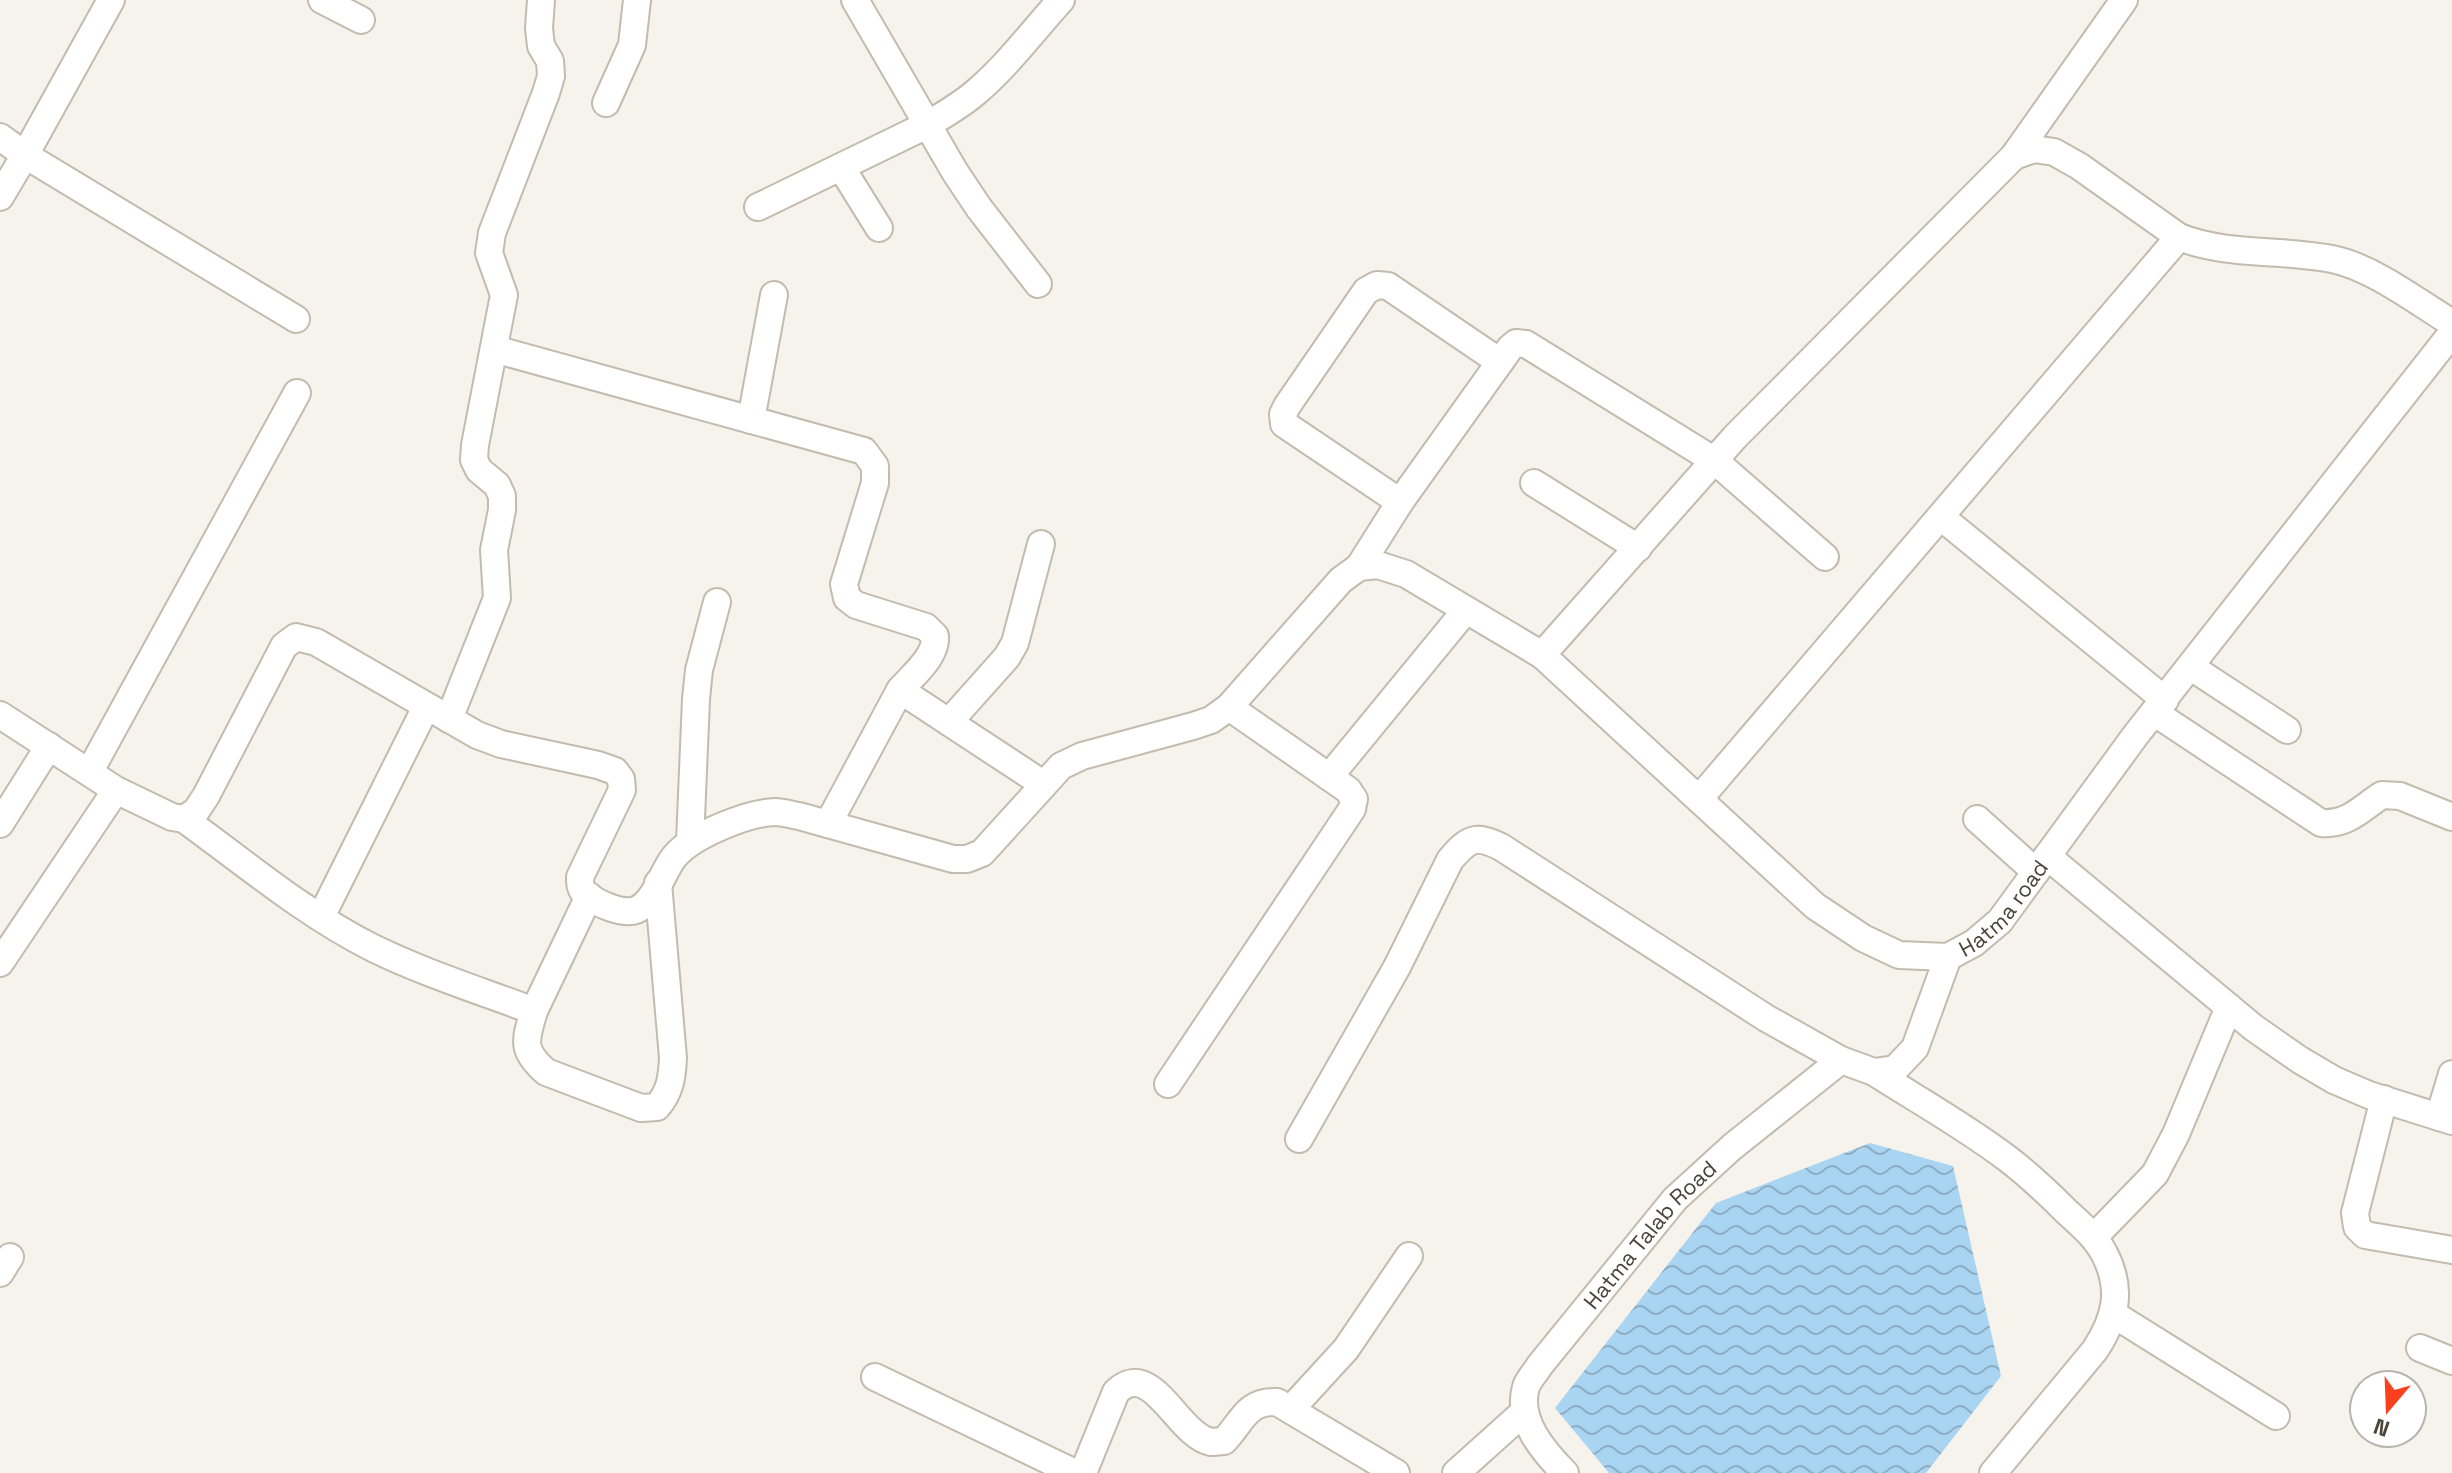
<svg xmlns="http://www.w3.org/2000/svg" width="2452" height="1473" font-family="'Space Grotesk',sans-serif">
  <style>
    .water { fill: url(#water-waves) }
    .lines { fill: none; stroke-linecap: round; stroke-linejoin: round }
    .minor-casing { stroke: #c2bbae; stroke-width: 30 }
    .minor { stroke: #fff; stroke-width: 26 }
    .labels { text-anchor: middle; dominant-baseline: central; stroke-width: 6; stroke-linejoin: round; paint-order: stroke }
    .street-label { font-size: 22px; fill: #4b4439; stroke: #fff }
  </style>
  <defs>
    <pattern id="water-waves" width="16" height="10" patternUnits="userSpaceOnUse" patternTransform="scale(2)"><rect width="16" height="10" fill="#a9d4f2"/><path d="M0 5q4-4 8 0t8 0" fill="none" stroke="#8caec5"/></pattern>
  </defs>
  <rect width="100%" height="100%" fill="#f6f3ec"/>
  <polygon class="water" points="1870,1143 1953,1166 2001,1376 1926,1473 1609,1473 1555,1408 1716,1203"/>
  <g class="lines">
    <g class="minor-casing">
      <g id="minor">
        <polyline points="322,0 361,20"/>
        <polyline points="855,0 955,172 979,208 1038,284"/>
        <polyline points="606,103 632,45 637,0"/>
        <polyline points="0,137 25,155 111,0"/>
        <polyline points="2014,156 2124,0"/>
        <polyline points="841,167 879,228"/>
        <polyline points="0,197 25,155 296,319"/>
        <path d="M 758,207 L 927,125 C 944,115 961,105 975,93 C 1007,66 1033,31 1061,0"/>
        <path d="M 494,349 L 864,451 L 875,466 L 875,483 L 844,584 L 847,598 L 856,605 L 926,627 L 935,636 C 937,656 913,675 900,690"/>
        <polyline points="751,420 774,295"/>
        <polyline points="1534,483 1638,548"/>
        <polyline points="1400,502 1284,424 1283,414 1287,406 1366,291 1377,285 1388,286 1500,362"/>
        <polyline points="1941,517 2165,700"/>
        <polyline points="1359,567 1400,502 1510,348 1516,343 1526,344 1715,461 1825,557"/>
        <path d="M 1542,655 L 1735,437 L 2014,156 L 2034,149 L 2054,152 L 2079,166 L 2179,237 C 2227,256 2282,249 2332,259 C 2372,267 2416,301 2452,323"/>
        <polyline points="2191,667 2287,730"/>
        <path d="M 2155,713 L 2321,823 C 2348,825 2360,809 2382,795 L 2400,796 L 2452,817"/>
        <path id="s1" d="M 0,715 L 116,790 L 172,817 L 184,819 L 196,811 L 206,796 L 284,646 L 296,637 L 316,642 L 477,735 L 501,744 L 598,765 L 615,771 L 621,779 L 622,790 L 580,877 C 580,883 580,889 585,893 C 595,903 622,915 636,910 C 656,902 662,871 675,856 C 693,835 747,813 775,812 C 783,812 792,815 799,816 L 953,859 L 967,859 L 982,853 L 1061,766 L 1082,756 L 1193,726 L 1211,720 L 1229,707 L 1341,580 L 1359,567 L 1378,565 L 1406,574 L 1542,655 L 1815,906 L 1863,938 L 1899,955 L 1948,957 L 1974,943 L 2000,921 L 2135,736 L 2452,333"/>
        <polyline points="449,719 497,598 494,550 502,510 502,496 497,485 479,470 474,460 475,445 504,295 489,253 492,233 546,93 551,76 550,61 541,46 539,28 541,0"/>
        <polyline points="949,722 1007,657 1015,643 1041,544"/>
        <polyline points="90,771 297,393"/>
        <polyline points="1329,777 1466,610"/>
        <polyline points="1699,799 2179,237"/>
        <path d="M 184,819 C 245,863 305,914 373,948 C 424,973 481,991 534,1011 C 525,1041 521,1050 546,1072 L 641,1108 L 657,1107 C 670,1092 672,1078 673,1058 L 658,883"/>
        <polyline points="1977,819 2036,872"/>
        <polyline points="0,824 49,746"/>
        <polyline points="828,824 900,690 1043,784"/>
        <polyline points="690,842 696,699 699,670 717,602"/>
        <polyline points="2047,856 2254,1028 2300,1060 2334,1080 2369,1095 2452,1121"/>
        <polyline points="321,917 426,707"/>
        <polyline points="0,963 116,790"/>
        <polyline points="534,1011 589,896"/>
        <path d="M 1874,1072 C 1918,1100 1966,1127 2008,1159 C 2029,1175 2048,1193 2067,1212 C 2080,1224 2095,1236 2104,1253 C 2123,1289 2116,1318 2095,1350 L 1993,1473"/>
        <polyline points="1168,1084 1352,809 1354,799 1348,790 1229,707"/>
        <polyline points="2384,1099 2355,1213 2357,1227 2365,1235 2452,1250"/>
        <polyline points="2439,1117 2452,1074"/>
        <path d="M 1299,1139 L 1397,967 L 1450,860 C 1468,839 1475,834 1501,847 L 1766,1018 L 1841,1060"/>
        <polyline points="2094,1237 2155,1174 2176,1134 2229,1007"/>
        <polyline points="0,1273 10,1257"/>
        <polyline points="2113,1314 2276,1416"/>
        <polyline points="2420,1348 2452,1361"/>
        <polyline points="875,1377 1075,1473"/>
        <polyline points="1291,1409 1346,1349 1409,1256"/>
        <path d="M 1083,1473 L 1116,1392 C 1152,1357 1177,1435 1211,1442 C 1215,1442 1220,1441 1224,1441 C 1243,1421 1246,1401 1277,1402 L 1396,1473"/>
        <polyline points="1456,1473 1524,1412"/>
        <path id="s2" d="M 1565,1473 C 1544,1452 1516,1420 1526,1387 C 1528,1380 1536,1372 1540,1365 L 1675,1199 L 1732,1147 L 1841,1060 L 1874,1072 L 1895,1069 L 1915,1048 L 1948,957"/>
      </g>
    </g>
    <use href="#minor" class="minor"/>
  </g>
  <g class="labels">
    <g class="street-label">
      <text stroke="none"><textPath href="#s1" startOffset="2650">Hatma road</textPath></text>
      <text stroke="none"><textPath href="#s2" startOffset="296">Hatma Talab Road</textPath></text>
    </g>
  </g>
  <g transform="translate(2388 1409) rotate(199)"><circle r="38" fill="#ffffff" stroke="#b7b4b0" stroke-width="2"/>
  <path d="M0-6L14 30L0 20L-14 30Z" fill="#fc3f1d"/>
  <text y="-12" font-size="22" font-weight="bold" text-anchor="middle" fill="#4b4439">N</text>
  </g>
</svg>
